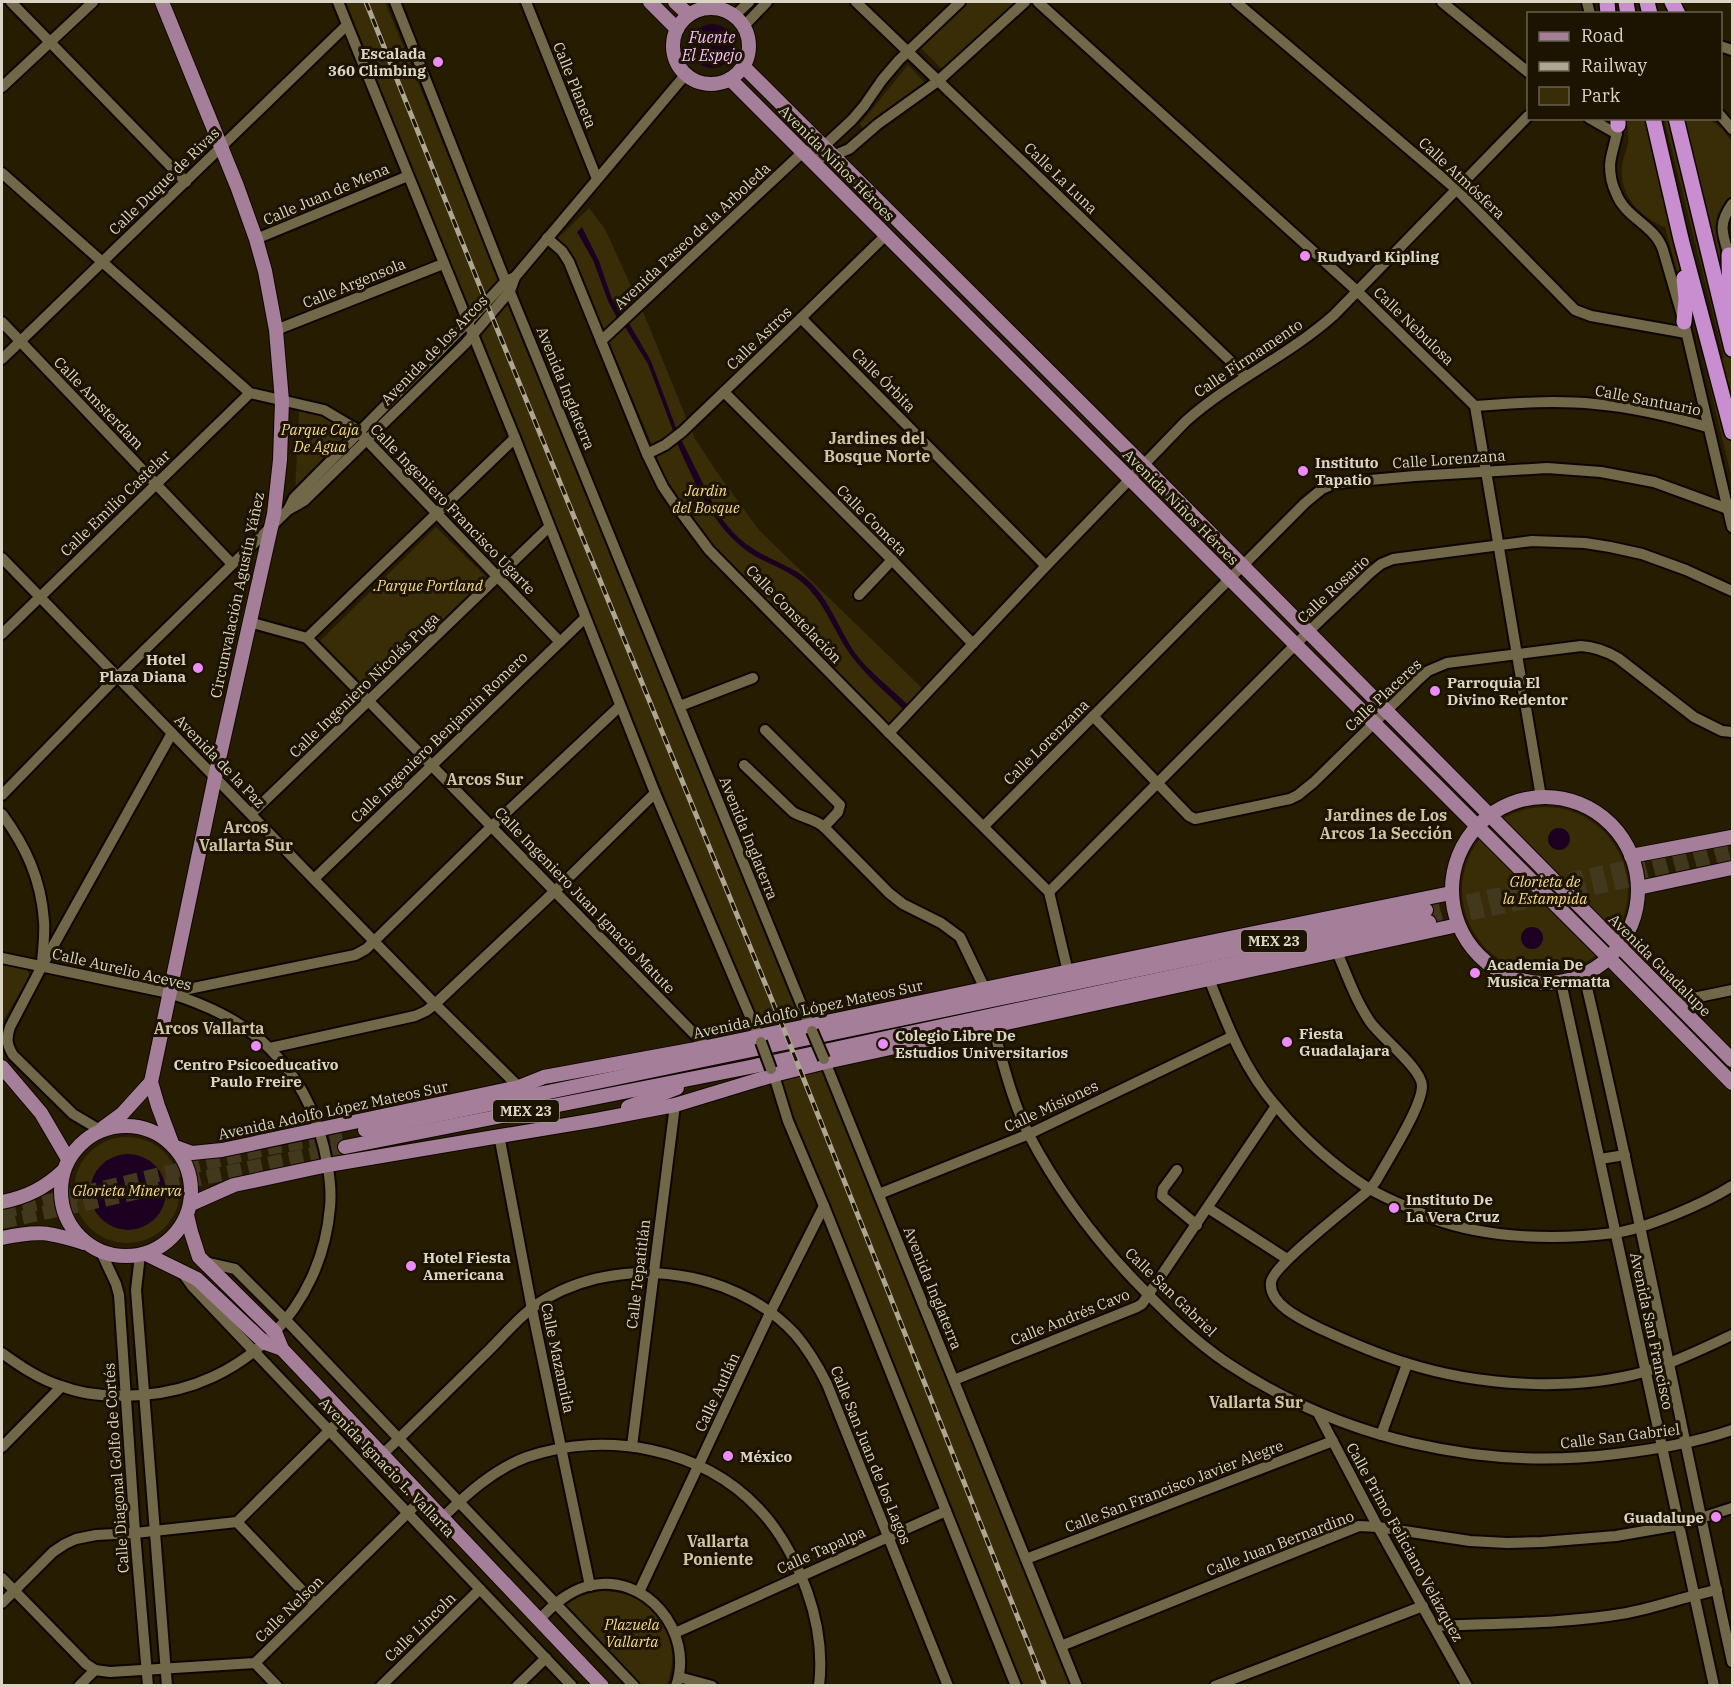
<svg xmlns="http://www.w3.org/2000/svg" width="1734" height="1687" font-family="'IBM Plex Serif',serif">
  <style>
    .green { fill: #392d07 }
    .water { fill: #1d0021 }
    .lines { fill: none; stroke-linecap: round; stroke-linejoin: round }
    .major-tunnel { stroke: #41381e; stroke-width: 14; stroke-dasharray: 14 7; stroke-linecap: butt }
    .minor-casing { stroke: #0e0600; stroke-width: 14 }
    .major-casing { stroke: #0e0600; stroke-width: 16 }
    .highway-casing { stroke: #0e0600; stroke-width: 18 }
    .minor { stroke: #716749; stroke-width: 10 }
    .major { stroke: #a57e99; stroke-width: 14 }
    .highway { stroke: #c88ecf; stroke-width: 15 }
    .rail-casing { stroke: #ada693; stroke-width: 5 }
    .rail { stroke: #1c1300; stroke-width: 3; stroke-dasharray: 9; stroke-linecap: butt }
    .minor-bridge-casing { stroke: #0e0600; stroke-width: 14; stroke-linecap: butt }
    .minor-bridge { stroke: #716749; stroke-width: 10 }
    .poi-dot { fill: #ed8cf9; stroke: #1c1300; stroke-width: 2 }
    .labels { text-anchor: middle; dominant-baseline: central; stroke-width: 6; stroke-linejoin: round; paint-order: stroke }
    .shield { fill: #1c1300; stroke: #a29b8a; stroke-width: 1.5 }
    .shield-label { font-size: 14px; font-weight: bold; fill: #dbd5c5 }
    .poi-label { font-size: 15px; font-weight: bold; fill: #dbd5c5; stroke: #1c1300; text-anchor: start }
    .street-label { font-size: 15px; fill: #dbd5c5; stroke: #1c1300 }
    .park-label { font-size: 15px; font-style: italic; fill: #f9dc88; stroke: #1c1300 }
    .water-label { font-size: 16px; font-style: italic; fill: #f8bdfe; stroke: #1c1300 }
    .neighbourhood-label { font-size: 16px; font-weight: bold; fill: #cfc4a3; stroke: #1c1300 }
  </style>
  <rect width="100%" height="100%" fill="#261c01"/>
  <g class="green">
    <path d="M 346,2 L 385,2 L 825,1076 L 1070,1685 L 1023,1685 C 798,1124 569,564 346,2 Z"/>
    <polygon points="968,2 1014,2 943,70 920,47"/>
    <polygon points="908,65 925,83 864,129 860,124"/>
    <path d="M 1627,119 L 1648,119 L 1675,233 L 1683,295 L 1665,227 C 1639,217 1619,195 1622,166 C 1623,157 1627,150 1628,142 C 1629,135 1627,126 1627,119 Z"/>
    <polygon points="1664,119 1671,119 1730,357 1732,357 1732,479 1704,363 1687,274 1711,362 1724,358"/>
    <polygon points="1682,119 1709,119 1723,129 1732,143 1732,199 1718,216 1724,283"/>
    <polygon points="589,208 605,229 646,319 694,437 716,471 759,530 923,689 894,729 707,540 686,514 668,484 572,253 558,238"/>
    <path d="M 299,411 C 320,413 338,421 355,431 L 295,493 Z"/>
    <polygon points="436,527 487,578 370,692 320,641"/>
    <circle cx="1545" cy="890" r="83"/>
    <polygon points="2,964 26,969 29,973 29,977 2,1023"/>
    <circle cx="127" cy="1190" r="53"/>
    <path d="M 603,1591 C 655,1592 685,1637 667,1685 L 640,1685 L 566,1608 L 566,1605 L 581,1595 Z"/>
  </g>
  <g class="water">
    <circle cx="712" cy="46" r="22"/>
    <polygon points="582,227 599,261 612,299 622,314 621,318 617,318 608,301 593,260 577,232"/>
    <polygon points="624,322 629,323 651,361 678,433 675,436 648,364 625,327"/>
    <path d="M 681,439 L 717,512 C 727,526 738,539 752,548 C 771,561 795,567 811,583 C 831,603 840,631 855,653 C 869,672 891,688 908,705 L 904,710 C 886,692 865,675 850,654 C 835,633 827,608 809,589 C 792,570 767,565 747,551 C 711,525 694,480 676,441 Z"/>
    <circle cx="1559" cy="839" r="11"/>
    <circle cx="1532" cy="938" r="11"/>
    <circle cx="128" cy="1192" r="38"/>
  </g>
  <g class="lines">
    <g class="major-tunnel">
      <polyline points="1426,910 1732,845"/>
      <polyline points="1429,922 1732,859"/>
      <polyline points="2,1212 274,1147 342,1135"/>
      <polyline points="2,1222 345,1147"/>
    </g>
    <g class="minor-casing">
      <g id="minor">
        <polyline points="11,2 186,182"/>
        <polyline points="338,2 515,438 655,793 761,1042"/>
        <polyline points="395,2 501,270 812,1031"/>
        <polyline points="526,2 597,179"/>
        <polyline points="856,2 1246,376"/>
        <polyline points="1038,2 1357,291 1475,406 1541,797"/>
        <polyline points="1236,2 1457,190 1575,310 1591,316 1686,333"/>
        <polyline points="1442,2 1528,72"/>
        <polyline points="1587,2 1590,14"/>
        <polyline points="734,16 749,2"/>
        <polyline points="744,26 767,2"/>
        <polyline points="1720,46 1732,50"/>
        <polyline points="2,87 93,2"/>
        <polyline points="1720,115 1732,129"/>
        <polyline points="1589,118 1617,134"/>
        <path d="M 1616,119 C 1620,135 1611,149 1610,165 C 1610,174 1612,185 1616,193 C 1625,218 1655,225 1663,250 L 1684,322 L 1732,527"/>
        <polyline points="806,153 817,157 830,157 849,149 878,124 938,81 1025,2"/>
        <polyline points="2,173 250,393 324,410 356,429 560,642"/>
        <polyline points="547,238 562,251 569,262 647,454 663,487 674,503 709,550 889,733 1049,892 1068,972"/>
        <polyline points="256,239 408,176"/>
        <path d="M 1730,260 C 1724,235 1716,227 1732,204"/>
        <polyline points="801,318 1046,566"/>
        <polyline points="2,322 232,564"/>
        <polyline points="276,330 443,264"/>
        <polyline points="601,341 803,152 823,147 852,120 864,106 882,80 899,60 960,2"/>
        <polyline points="2,359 347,25"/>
        <polyline points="724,392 892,560 973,644"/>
        <path d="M 1475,406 C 1515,403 1555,400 1595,404 C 1633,407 1670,416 1707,427"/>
        <polyline points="647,454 665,445 682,432 801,318 886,235"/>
        <polyline points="288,510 304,501 465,344 510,291 515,277 686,74"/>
        <polyline points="2,558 435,1004 519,1087"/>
        <polyline points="859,595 892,560"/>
        <polyline points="249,622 307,638 707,1047"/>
        <polyline points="2,634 250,393"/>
        <polyline points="307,638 515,438"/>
        <polyline points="680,706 753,678"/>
        <path d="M 1093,716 L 1189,816 L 1195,819 L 1290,799 L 1298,795 L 1314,782 L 1419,679 L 1428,671 L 1447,663 L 1581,646 C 1596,647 1606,651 1618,658 L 1694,717 L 1722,731 L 1732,732"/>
        <polyline points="765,730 840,805 838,812 824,827"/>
        <path d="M 889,733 L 1046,566 L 1186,421 C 1232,380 1288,356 1334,315 L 1528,116"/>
        <path d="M 744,765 L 793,812 C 803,818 815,819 824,827 L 889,893 L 903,904 L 941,923 L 960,937 L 985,989"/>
        <polyline points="2,795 112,682 288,510 294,498 467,323 506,281 515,277"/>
        <path d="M 2,814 C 26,847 41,879 44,921 C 45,935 43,949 42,963"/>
        <polyline points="251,814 549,527"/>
        <polyline points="984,826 1305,503 1322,489 1334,484 1347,482 1415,476 1547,468 1601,472 1654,482 1728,509"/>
        <polyline points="314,879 585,618"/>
        <polyline points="1049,892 1308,632 1370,573 1381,564 1393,559 1532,541 1585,543 1610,547 1642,554 1686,570 1732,591"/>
        <path d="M 1337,952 C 1347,975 1356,1002 1371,1023 C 1382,1038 1422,1069 1422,1086 C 1422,1107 1387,1161 1376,1181 L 1370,1189 C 1353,1204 1273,1265 1271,1282 C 1268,1305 1305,1321 1321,1329 C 1349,1342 1377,1354 1406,1363 C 1478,1386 1571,1392 1644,1372 C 1671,1364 1707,1347 1732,1335"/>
        <path d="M 2,958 L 169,993 C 207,1005 243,1021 271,1050 C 298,1077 315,1111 324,1148 C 328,1167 332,1187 330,1207 C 322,1308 243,1388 142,1395 C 115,1397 86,1396 61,1386 C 39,1379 20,1366 2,1353"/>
        <path d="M 1584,975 C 1638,1203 1682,1433 1732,1662"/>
        <path d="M 1209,979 C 1227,1024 1244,1070 1277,1107 C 1303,1138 1334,1166 1368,1188 C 1380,1195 1393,1201 1405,1206 C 1415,1210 1425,1215 1434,1219 C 1489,1239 1558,1240 1614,1233 C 1646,1229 1705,1203 1732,1186"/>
        <polyline points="1561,982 1714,1686"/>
        <polyline points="169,993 355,955 366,949 492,826 620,706"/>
        <polyline points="1674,1002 1732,990"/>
        <path d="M 993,1027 C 1003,1063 1012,1101 1029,1135 C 1057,1188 1093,1237 1135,1281 C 1163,1310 1193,1340 1227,1363 C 1341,1439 1481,1471 1616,1454 C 1656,1449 1694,1443 1732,1430"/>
        <polyline points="270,1048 415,1016 426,1011 435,1004 555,891 655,793"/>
        <polyline points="824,1059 1077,1686"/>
        <polyline points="772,1069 788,1121 824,1206 1016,1686"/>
        <path d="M 100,1130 L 73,1114 L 13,1055 C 7,1045 6,1039 10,1027 L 42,966 L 172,733"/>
        <polyline points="499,1135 532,1309 590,1586"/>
        <polyline points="1600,1159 1625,1155"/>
        <polyline points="1177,1170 1163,1189 1162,1196 1197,1225"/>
        <polyline points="879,1194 1029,1134 1231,1037"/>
        <polyline points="1208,1208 1287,1259"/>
        <polyline points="101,1252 116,1284 119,1295 135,1533 148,1686"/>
        <polyline points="140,1255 136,1290 167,1686"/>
        <polyline points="204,1262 235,1269 286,1320 634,1686"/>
        <polyline points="182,1272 192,1286 572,1686"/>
        <polyline points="954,1380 1137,1307 1142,1304 1276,1106"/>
        <polyline points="1318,1413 1378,1527 1467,1686"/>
        <polyline points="1381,1435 1407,1364"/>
        <polyline points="632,1446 675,1105"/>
        <polyline points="2,1447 61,1387"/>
        <path d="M 382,1455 C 416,1422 450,1389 483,1356 C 499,1341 515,1321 532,1308 C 608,1252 731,1265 795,1334 C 808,1349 818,1366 827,1384 L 948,1686"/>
        <path d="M 442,1518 C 467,1494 494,1469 527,1457 C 605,1430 702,1448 759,1509 C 782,1533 796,1561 807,1591 C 818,1622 823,1653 819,1686"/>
        <polyline points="237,1522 315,1604"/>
        <polyline points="1026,1559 1333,1441"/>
        <polyline points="2,1578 86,1664 95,1670 110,1672 255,1663 423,1498"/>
        <polyline points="639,1592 770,1313 824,1206"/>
        <polyline points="2,1603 53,1552 65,1544 76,1539 96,1535 135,1533 237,1522 345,1415"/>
        <path d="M 539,1620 C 553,1605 567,1592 588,1586 C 645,1571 695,1632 676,1686"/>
        <path d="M 1435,1626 C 1499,1623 1564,1624 1627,1613 C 1658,1607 1687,1596 1717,1590"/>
        <polyline points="675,1633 946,1511"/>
        <polyline points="1061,1646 1359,1526 1378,1527 1470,1541 1507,1543 1542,1542 1616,1536 1679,1525 1732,1508"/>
        <polyline points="255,1663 277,1686"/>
        <polyline points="679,1677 712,1686"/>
        <polyline points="79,1686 95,1670"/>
        <polyline points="381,1686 480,1589"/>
        <polyline points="517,1686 546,1658"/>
        <polyline points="1215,1686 1423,1606"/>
      </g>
    </g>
    <g class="major-casing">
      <g id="major">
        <polyline points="162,2 237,186 256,239 265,271 276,330 282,401 280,460 274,514 215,777 151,1082 158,1106 173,1146 192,1153 222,1150 519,1087 544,1077 707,1047 1171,950 1451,893"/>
        <polyline points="650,2 677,29"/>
        <polyline points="675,2 689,15"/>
        <circle cx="711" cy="46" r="38"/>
        <polyline points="743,66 1143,465 1732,1060"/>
        <polyline points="730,79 1609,958 1732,1083"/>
        <circle cx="1545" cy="890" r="93"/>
        <polyline points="1631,856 1732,837"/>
        <polyline points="1638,888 1732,868"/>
        <polyline points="2,1067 41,1113 68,1159"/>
        <polyline points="628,1107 677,1088"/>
        <circle cx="126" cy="1191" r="65"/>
        <polyline points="103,1128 122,1114 151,1082"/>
        <polyline points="365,1130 1426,910"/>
        <polyline points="345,1147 750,1067 1429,922"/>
        <path d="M 2,1202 C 27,1197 45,1188 64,1170"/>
        <polyline points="191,1204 234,1185 328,1165 596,1120 675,1105 774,1075 826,1062 1458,925"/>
        <polyline points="187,1215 191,1232 199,1257 275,1332 282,1349 602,1686"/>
        <path d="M 2,1238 C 39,1230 48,1232 84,1243"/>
        <polyline points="146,1254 197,1279 265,1343 282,1349"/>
      </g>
    </g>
    <g class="highway-casing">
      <g id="highway">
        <polyline points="1607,2 1608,14"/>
        <polyline points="1626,2 1628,14"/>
        <polyline points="1647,2 1650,14"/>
        <polyline points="1672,2 1678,14"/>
        <polyline points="1653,118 1681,239 1732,432"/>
        <polyline points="1676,118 1732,349"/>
        <polyline points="1618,125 1618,118"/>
        <polyline points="1729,255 1730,313"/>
        <polyline points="1684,322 1686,299 1684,278"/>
      </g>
    </g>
    <use href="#minor" class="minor"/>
    <use href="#major" class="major"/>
    <use href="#highway" class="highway"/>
    <g class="rail-casing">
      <polyline id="rail" points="366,2 491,314 787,1037 1045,1686"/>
    </g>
    <use href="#rail" class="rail"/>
    <g class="minor-bridge-casing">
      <g id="minor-bridge">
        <polyline points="812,1031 824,1059"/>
        <polyline points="761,1042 771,1069"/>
      </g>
    </g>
    <use href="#minor-bridge" class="minor-bridge"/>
  </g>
  <g class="poi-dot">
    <circle cx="438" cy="62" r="6"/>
    <circle cx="1305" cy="256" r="6"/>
    <circle cx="1303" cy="471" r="6"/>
    <circle cx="198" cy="668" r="6"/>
    <circle cx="1435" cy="691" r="6"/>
    <circle cx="1475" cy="973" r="6"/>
    <circle cx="1287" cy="1042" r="6"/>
    <circle cx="883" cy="1044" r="6"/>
    <circle cx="256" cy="1046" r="6"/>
    <circle cx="1394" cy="1208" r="6"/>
    <circle cx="411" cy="1266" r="6"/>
    <circle cx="728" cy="1456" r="6"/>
    <circle cx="1716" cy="1517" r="6"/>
  </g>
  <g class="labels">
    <g class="shield">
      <rect x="1241" y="930" width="66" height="22" rx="4.5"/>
      <rect x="493" y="1100" width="66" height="22" rx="4.5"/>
    </g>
    <g class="shield-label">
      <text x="1274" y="941">MEX 23</text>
      <text x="526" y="1111">MEX 23</text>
    </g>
    <g class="poi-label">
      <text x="426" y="53" text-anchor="end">Escalada<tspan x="426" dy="17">360 Climbing</tspan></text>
      <text x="1317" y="256">Rudyard Kipling</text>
      <text x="1315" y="462">Instituto<tspan x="1315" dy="17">Tapatio</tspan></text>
      <text x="186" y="659" text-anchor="end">Hotel<tspan x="186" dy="17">Plaza Diana</tspan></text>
      <text x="1447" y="682">Parroquia El<tspan x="1447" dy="17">Divino Redentor</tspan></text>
      <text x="1487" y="964">Academia De<tspan x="1487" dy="17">Musica Fermatta</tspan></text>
      <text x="1299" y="1033">Fiesta<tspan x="1299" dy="17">Guadalajara</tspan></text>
      <text x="895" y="1035">Colegio Libre De<tspan x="895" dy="17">Estudios Universitarios</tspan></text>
      <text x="256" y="1064" text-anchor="middle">Centro Psicoeducativo<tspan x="256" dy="17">Paulo Freire</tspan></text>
      <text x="1406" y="1199">Instituto De<tspan x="1406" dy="17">La Vera Cruz</tspan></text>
      <text x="423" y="1257">Hotel Fiesta<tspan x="423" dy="17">Americana</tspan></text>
      <text x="740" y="1456">México</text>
      <text x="1704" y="1517" text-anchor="end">Guadalupe</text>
    </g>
    <g class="street-label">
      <text transform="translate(575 85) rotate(68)">Calle Planeta</text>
      <text transform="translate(837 163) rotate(45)">Avenida Niños Héroes</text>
      <text transform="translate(1061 178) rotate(44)">Calle La Luna</text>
      <text transform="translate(1462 178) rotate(43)">Calle Atmósfera</text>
      <text transform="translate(164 181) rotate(-44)">Calle Duque de Rivas</text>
      <text transform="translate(326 194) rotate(-23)">Calle Juan de Mena</text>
      <text transform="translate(692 236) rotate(-43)">Avenida Paseo de la Arboleda</text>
      <text transform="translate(354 283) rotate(-22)">Calle Argensola</text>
      <text transform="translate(1414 326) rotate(44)">Calle Nebulosa</text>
      <text transform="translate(759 338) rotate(-44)">Calle Astros</text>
      <text transform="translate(434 350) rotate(-46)">Avenida de los Arcos</text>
      <text transform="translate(1248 358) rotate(-34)">Calle Firmamento</text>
      <text transform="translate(884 380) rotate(45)">Calle Órbita</text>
      <text transform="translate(566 388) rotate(68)">Avenida Inglaterra</text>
      <text transform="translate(1648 400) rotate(11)">Calle Santuario</text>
      <text transform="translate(99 403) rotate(46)">Calle Amsterdam</text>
      <text transform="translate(1449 459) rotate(-4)">Calle Lorenzana</text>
      <text transform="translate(115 503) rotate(-44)">Calle Emilio Castelar</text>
      <text transform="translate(1181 507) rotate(45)">Avenida Niños Héroes</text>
      <text transform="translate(453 509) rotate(46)">Calle Ingeniero Francisco Ugarte</text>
      <text transform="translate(872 520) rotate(45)">Calle Cometa</text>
      <text transform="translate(1333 589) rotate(-43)">Calle Rosario</text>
      <text transform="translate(237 595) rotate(-78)">Circunvalación Agustín Yáñez</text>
      <text transform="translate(794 614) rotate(46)">Calle Constelación</text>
      <text transform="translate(364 685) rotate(-44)">Calle Ingeniero Nicolás Puga</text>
      <text transform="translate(1383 695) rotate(-43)">Calle Placeres</text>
      <text transform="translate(439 737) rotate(-44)">Calle Ingeniero Benjamín Romero</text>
      <text transform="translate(1046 742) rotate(-45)">Calle Lorenzana</text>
      <text transform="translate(220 761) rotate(46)">Avenida de la Paz</text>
      <text transform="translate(749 838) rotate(68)">Avenida Inglaterra</text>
      <text transform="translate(585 900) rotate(46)">Calle Ingeniero Juan Ignacio Matute</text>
      <text transform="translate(1660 965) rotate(45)">Avenida Guadalupe</text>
      <text transform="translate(122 969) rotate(13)">Calle Aurelio Aceves</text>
      <text transform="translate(808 1009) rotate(-12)">Avenida Adolfo López Mateos Sur</text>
      <text transform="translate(1051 1106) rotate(-25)">Calle Misiones</text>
      <text transform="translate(333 1110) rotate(-12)">Avenida Adolfo López Mateos Sur</text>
      <text transform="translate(638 1274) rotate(-83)">Calle Tepatitlán</text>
      <text transform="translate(933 1288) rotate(68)">Avenida Inglaterra</text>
      <text transform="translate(1171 1292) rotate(44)">Calle San Gabriel</text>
      <text transform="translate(1070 1317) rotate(-22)">Calle Andrés Cavo</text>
      <text transform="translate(1652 1331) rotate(78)">Avenida San Francisco</text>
      <text transform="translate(558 1358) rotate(78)">Calle Mazamitla</text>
      <text transform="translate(717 1392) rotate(-65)">Calle Autlán</text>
      <text transform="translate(1620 1436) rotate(-7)">Calle San Gabriel</text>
      <text transform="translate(871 1455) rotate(68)">Calle San Juan de los Lagos</text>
      <text transform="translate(387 1467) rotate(46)">Avenida Ignacio L. Vallarta</text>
      <text transform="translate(116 1468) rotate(-94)">Calle Diagonal Golfo de Cortés</text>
      <text transform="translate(1174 1486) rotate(-21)">Calle San Francisco Javier Alegre</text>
      <text transform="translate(1405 1542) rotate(61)">Calle Primo Feliciano Velázquez</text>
      <text transform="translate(1280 1543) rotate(-21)">Calle Juan Bernardino</text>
      <text transform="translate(821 1550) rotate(-24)">Calle Tapalpa</text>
      <text transform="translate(289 1609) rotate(-44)">Calle Nelson</text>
      <text transform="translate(420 1627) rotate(-44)">Calle Lincoln</text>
    </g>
    <g class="park-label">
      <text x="320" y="429">Parque Caja<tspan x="320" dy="17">De Agua</tspan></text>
      <text x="706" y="490">Jardin<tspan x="706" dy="17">del Bosque</tspan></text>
      <text x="428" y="585">.Parque Portland</text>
      <text x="1545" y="881">Glorieta de<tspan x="1545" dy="17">la Estampida</tspan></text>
      <text x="127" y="1190">Glorieta Minerva</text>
      <text x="632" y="1624">Plazuela<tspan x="632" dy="17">Vallarta</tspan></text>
    </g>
    <g class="water-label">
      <text x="712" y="37">Fuente<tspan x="712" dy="18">El Espejo</tspan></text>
    </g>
    <g class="neighbourhood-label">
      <text x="877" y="438">Jardines del<tspan x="877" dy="18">Bosque Norte</tspan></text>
      <text x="485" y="779">Arcos Sur</text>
      <text x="1386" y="815">Jardines de Los<tspan x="1386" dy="18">Arcos 1a Sección</tspan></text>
      <text x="246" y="827">Arcos<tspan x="246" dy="18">Vallarta Sur</tspan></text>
      <text x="209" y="1028">Arcos Vallarta</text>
      <text x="1256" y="1402">Vallarta Sur</text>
      <text x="718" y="1541">Vallarta<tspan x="718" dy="18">Poniente</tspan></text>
    </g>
  </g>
  <rect width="1734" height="1687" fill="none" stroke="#dbd5c5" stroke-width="6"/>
  <rect x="1527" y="12" width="195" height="108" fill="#1c1300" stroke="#68614f" stroke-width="1.5"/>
  <rect x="1539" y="32" width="30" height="9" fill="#a57e99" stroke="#68614f" stroke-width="1.5"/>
  <text x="1581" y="42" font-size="18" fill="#dbd5c5">Road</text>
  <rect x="1539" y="62" width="30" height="9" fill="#ada693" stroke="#68614f" stroke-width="1.5"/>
  <text x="1581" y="72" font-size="18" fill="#dbd5c5">Railway</text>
  <rect x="1539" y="87" width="30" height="18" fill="#392d07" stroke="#68614f" stroke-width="1.5"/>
  <text x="1581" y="102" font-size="18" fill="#dbd5c5">Park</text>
</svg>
